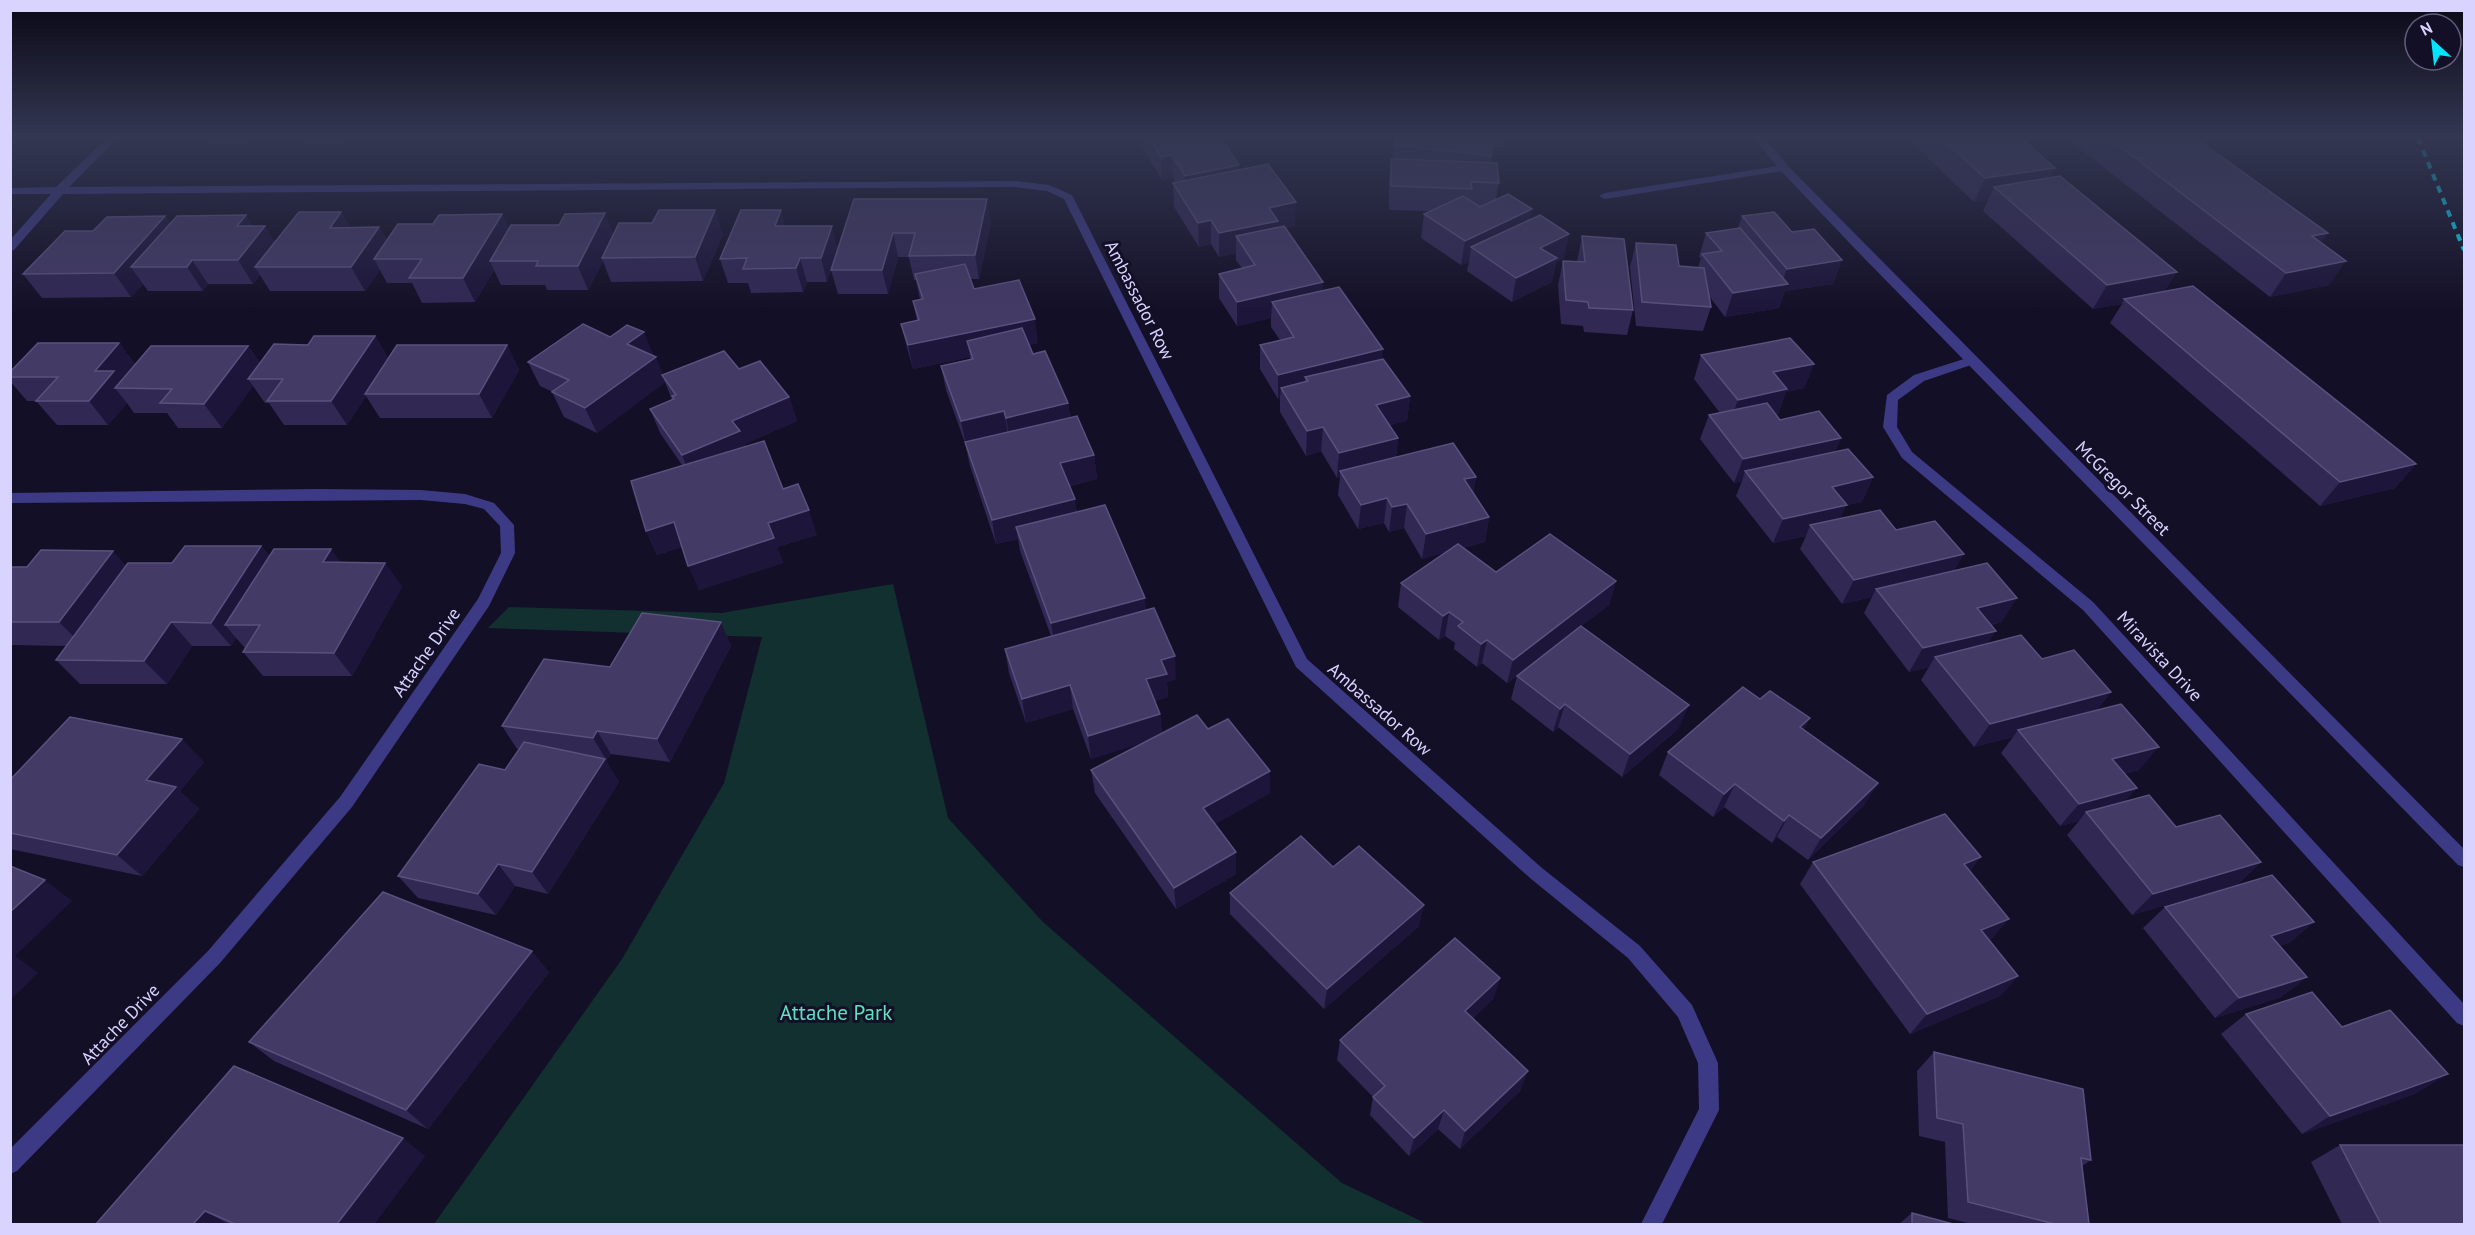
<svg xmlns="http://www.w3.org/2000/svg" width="2475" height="1235" font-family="'PT Sans',sans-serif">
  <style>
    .green { fill: #12302f }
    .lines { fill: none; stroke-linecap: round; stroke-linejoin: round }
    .minor { fill: #3d3a85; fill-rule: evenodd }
    .tertiary { fill: #3d3a85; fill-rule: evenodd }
    .rail { stroke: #00e5ff; stroke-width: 4; stroke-dasharray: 7 6; stroke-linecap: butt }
    .wall { fill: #312854 }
    .shaded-wall { fill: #1d163a }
    .building { fill: #433a66; stroke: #5a527e; stroke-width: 1.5 }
    .labels { text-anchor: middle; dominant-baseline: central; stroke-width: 6; stroke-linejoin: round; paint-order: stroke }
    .street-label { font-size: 18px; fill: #d9d4ff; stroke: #130f26 }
    .near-park-label { font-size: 21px; fill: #5fe0c0; stroke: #130f26 }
  </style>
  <rect width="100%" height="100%" fill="#130f26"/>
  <polygon class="green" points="893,584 948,818 1043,922 1342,1183 1427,1224 434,1224 622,959 724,783 762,637 488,628 509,607 721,613"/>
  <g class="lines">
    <g class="minor">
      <polygon points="107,138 118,138 69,187 1015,181 1049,185 1072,195 1307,659 1542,868 1640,946 1692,1005 1718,1063 1719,1110 1662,1224 1641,1224 1699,1109 1698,1063 1678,1017 1628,958 1530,878 1296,667 1064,199 1047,191 1015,187 63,194 14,250 10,251 10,240 51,194 10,194 10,188 56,187"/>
      <polygon points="1784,165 1788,166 1788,170 1605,199 1599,196 1605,193"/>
      <polygon points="1970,357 1976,361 1974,364 1924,381 1898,400 1897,427 1912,452 2093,602 2464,1004 2464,1026 2457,1023 2083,610 1902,458 1883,427 1887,395 1914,375"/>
      <polygon points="317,489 421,490 465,494 494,503 514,525 515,553 489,606 352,807 220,963 17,1171 10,1174 10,1149 208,951 340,797 478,599 501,553 500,526 484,509 465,504 421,500 10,503 10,493"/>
    </g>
    <polygon class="tertiary" points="1754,138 1765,138 1788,166 2464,849 2464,867 2458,865 1864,258 1780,170"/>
    <polyline class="rail" points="2418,138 2464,250"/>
  </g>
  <g class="wall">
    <polygon points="10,138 21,138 18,142 10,142"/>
    <polygon points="206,138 254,138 250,143 209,143"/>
    <polygon points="267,138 348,138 344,143 304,143 301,139 267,139"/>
    <polygon points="387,138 442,138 441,140 388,141"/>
    <polygon points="490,138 535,138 533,141 492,141"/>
    <polygon points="543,138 599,138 598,141 544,141"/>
    <rect x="638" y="138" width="86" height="1"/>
    <polygon points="731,138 779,138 778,140 732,141"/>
    <polygon points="873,138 925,138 924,141 873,141"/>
    <polygon points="936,138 979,138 936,139"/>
    <polygon points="1094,138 1129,138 1128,141"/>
    <polygon points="1142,138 1221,138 1239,170 1295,226 1285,228 1323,282 1322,291 1382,359 1410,396 1407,421 1389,425 1398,438 1396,457 1476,477 1473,493 1489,517 1485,542 1463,548 1496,572 1616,581 1609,605 1581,626 1679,728 1622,777 1558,727 1553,732 1511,699 1517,676 1507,683 1482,663 1477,667 1454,649 1455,643 1445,636 1439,640 1398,607 1401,583 1445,552 1422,559 1404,528 1389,532 1384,523 1358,529 1338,495 1340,477 1337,478 1321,451 1306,456 1280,412 1280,398 1278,399 1260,369 1260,345 1280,340 1271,327 1271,318 1237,326 1219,298 1219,274 1242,268 1236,260 1236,253 1219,257 1211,244 1199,247 1174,207 1173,183 1176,183 1173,178 1162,180 1142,147"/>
    <polygon points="1396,138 1524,138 1500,150 1493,146 1491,162 1499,183 1496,199 1530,220 1564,258 1556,262 1552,282 1512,302 1467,271 1469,262 1461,265 1421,238 1424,214 1430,211 1389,210 1389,182 1391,159 1393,159 1394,145"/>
    <polygon points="1907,138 2021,138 2051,177 2165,291 2416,464 2395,488 2320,506 2110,323 2122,304 2093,309 1983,211 1988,200 1974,202"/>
    <polygon points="2066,138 2195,138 2321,243 2329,285 2270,297"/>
    <polygon points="854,199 991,222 979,279 970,279 974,289 1038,343 1029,345 1033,354 1068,403 1070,417 1094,455 1097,479 1070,486 1077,512 1146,610 1176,679 1167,682 1168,697 1155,701 1160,714 1162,734 1208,729 1270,771 1270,793 1215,824 1236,874 1176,909 1095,793 1091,770 1147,741 1091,759 1073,709 1026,723 1009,673 1005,649 1051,636 1020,551 1018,539 996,544 970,466 965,443 946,390 941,366 970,359 970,357 913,369 907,348 901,324 917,321 913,301 920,300 916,280 914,280 909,257 898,257 888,294 838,294 831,270 827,282 807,282 803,292 751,293 748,283 728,283 720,259 786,226 838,250"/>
    <polygon points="341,212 350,228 379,227 387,241 433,224 502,214 509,229 613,234 723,234 703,281 611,282 603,261 588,290 547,290 545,285 501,285 494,270 475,302 422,303 412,283 387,283 380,270 365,291 270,291 260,275 253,284 208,284 203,291 148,291 143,284 131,297 42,298 23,274 93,231 165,216 170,223 253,226 275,242"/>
    <polygon points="1742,216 1842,260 1833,284 1785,291 1779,308 1725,317 1709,296 1711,307 1703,331 1636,326 1630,267 1636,243 1679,266 1698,268 1701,258 1699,257 1706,233 1738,228"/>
    <polygon points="1582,236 1633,310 1627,335 1584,332 1583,326 1561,324 1558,285 1563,261 1577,262"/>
    <polygon points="375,336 388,358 507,345 519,370 492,418 380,418 366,396 347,425 284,425 269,403 265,403 253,386 222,428 178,428 167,413 134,413 127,403 108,425 57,425 36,401 27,401 10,381 10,372 119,343 135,364 248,346 260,363 308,345"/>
    <polygon points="1701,355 1814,364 1804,388 1786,392 1778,414 1776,414 1780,420 1841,438 1835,452 1873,477 1862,502 1846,505 1840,518 1896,530 1955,571 2002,622 1991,625 1988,643 2042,659 2111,692 2097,710 2139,770 2124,774 2125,802 2176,827 2261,862 2238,884 2132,915 2067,835 2079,821 2060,826 2001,753 2013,737 1974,747 1921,680 1929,667 1909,672 1864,613 1872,597 1842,604 1800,549 1806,536 1773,543 1736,496 1742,481 1734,483 1700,439 1709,415 1720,413 1694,379"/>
    <polygon points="653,356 663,375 739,369 789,397 797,421 745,444 746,446 783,489 817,535 777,547 783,563 699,590 682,547 657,555 646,531 682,465 660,433 650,409 672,400 665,382 597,433 564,417 552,392 553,392 540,386 528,362"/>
    <polygon points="261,546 270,557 340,562 385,563 402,587 352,676 263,676 243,652 245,648 236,638 231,646 192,646 167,684 80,684 56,660 67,646 10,645 10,567 126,565 172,563"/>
    <polygon points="721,622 731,646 670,762 611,754 606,761 619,782 548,894 515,886 496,915 418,898 398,876 505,770 519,749 517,749 502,726 610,667"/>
    <polygon points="1804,730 1878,783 1864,805 1808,860 1777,837 1772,843 1724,807 1713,817 1659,775 1668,752"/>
    <polygon points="204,762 180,791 199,809 142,876 10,849 10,780"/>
    <polygon points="1813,862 1970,871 1991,940 1990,940 2018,976 2000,996 1910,1034 1800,884"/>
    <polygon points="1333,867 1419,926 1324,1009 1230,914 1230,893"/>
    <polygon points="2165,907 2314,922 2289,943 2279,946 2307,977 2281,997 2215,1018 2143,928"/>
    <polygon points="549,972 428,1129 274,1061 249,1042"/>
    <polygon points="1500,978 1493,999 1472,1019 1521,1090 1460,1149 1438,1129 1409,1156 1370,1115 1373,1097 1337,1060 1340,1040"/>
    <polygon points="2246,1014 2342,1027 2417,1093 2302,1134 2221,1034"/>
    <polygon points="1934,1052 2091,1160 2082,1166 2089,1224 1972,1224 1948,1218 1945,1142 1919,1136 1917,1071"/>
    <polygon points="2340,1145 2464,1224 2342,1224 2311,1162"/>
    <polygon points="425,1156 374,1224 96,1224"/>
    <polygon points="1912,1213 1953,1224 1899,1224"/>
  </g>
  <g class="shaded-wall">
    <polygon points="247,138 254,138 250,143"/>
    <polygon points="342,138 348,138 344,143"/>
    <polygon points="1501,138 1524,138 1500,150"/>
    <polygon points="1172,155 1173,178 1162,180 1161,157"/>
    <polygon points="1239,165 1239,188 1186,199 1185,176"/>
    <polygon points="2055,168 2044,192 1994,187 1988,200 1974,202 1985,178"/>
    <polygon points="987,199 991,222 979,279 975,255"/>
    <polygon points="1296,202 1295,226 1236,236 1236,253 1219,257 1219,233 1269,208"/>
    <polygon points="1532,209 1528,233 1471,247 1469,262 1461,265 1465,241"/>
    <polygon points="715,210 723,234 703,281 695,257"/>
    <polygon points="781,210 788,234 775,226"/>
    <polygon points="341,212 354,236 330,228"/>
    <polygon points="605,213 615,237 602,258 603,261 588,290 578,266"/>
    <polygon points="502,214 513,238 490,261 494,270 475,302 463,278"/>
    <polygon points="246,215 258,235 265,226 280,250 255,267 260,275 253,284 238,260 237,226"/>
    <polygon points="165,216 181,240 131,267 143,284 131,297 114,273"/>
    <polygon points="1211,220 1211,244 1199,247 1198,223"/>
    <polygon points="832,226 838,250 827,282 821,258"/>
    <polygon points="379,227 392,251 374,259 380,270 365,291 351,267"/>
    <polygon points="893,233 898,257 888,294 882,270"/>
    <polygon points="2328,233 2311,257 2312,236"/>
    <polygon points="1569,234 1564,258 1556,262 1552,282 1512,302 1516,278 1540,248"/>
    <polygon points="800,258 807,282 803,292 796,268"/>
    <polygon points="192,260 208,284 203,291 187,267"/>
    <polygon points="1842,260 1833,284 1785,291 1779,308 1725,317 1733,293 1781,285 1787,269"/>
    <polygon points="2346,261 2329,285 2270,297 2286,273"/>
    <polygon points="2177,272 2162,296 2124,299 2122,304 2093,309 2107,285"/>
    <polygon points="1323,282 1321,306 1272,302 1271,318 1237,326 1237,302"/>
    <polygon points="1035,319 1038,343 973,357 967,341 970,357 913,369 908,345"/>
    <polygon points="644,332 654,356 627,344"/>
    <polygon points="375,336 389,360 365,394 366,396 347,425 331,401"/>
    <polygon points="119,343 137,367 115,388 127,403 108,425 89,401 95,371"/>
    <polygon points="507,345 519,370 492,418 479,394"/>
    <polygon points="248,346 265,371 248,379 253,386 222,428 204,404"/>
    <polygon points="1383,349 1381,374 1308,381 1305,377 1305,392 1281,388 1280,398 1278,399 1278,375"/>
    <polygon points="656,357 665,379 662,375 665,382 597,433 585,408"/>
    <polygon points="1814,364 1804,388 1786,392 1778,414 1729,424 1738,400 1773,372"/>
    <polygon points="1410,396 1407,421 1373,429 1376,405"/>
    <polygon points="789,397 797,421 745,444 749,456 692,480 682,455 732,421"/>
    <polygon points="1068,403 1071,427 1010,442 1006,418"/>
    <polygon points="1004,411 1008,436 966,445 961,421"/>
    <polygon points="1323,427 1321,451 1306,456 1307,431"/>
    <polygon points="1398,438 1395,462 1340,471 1340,477 1337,478 1339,453"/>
    <polygon points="1841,438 1831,462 1745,471 1742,481 1734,483 1743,459"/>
    <polygon points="1094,455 1097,479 1064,487 1060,463"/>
    <polygon points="2416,464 2395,488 2320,506 2340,482"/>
    <polygon points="1476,477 1472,501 1464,479"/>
    <polygon points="1873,477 1862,502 1846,505 1835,529 1810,525 1806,536 1773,543 1783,519 1832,487"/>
    <polygon points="1387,498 1384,523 1358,529 1361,505"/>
    <polygon points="1075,499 1078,524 1016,527 1018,539 996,544 992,520"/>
    <polygon points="1407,504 1404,528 1389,532 1392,507"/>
    <polygon points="809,510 817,535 777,547 783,563 699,590 688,566 768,523"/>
    <polygon points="1489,517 1485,542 1422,559 1426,534"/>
    <polygon points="674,522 685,546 657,555 646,531"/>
    <polygon points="261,546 280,570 225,625 236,638 231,646 211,623"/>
    <polygon points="331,549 348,573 323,562"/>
    <polygon points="113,551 134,575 83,646 59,622"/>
    <polygon points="1964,554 1950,578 1876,589 1872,597 1842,604 1854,580"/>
    <polygon points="385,563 402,587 352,676 334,653"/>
    <polygon points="1616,581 1609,605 1507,683 1513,660"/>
    <polygon points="1145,598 1147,622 1055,647 1051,623"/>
    <polygon points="2017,598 2002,622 1962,632 1977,608"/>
    <polygon points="1449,612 1445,636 1439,640 1443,616"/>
    <polygon points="171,622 192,646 167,684 144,661"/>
    <polygon points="721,622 731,646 670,762 657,739"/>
    <polygon points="1996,631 1981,654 1935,657 1929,667 1909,672 1923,648"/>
    <polygon points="1487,640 1482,663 1477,667 1481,644"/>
    <polygon points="1175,656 1176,679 1167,682 1168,697 1148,703 1146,679 1161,660"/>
    <polygon points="1070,685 1073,709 1026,723 1022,699"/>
    <polygon points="2111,692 2093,715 2018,730 2013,737 1974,747 1990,724"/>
    <polygon points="1565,704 1558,727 1553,732 1560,709"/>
    <polygon points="1689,705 1679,728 1622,777 1630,754"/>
    <polygon points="1160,714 1162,737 1091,759 1088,736"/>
    <polygon points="1810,718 1798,742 1800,727"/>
    <polygon points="597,731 611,754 607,761 593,738"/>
    <polygon points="182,739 204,762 180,791 199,809 142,876 117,855 146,780"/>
    <polygon points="2159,747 2139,770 2093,782 2112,759"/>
    <polygon points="605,759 619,782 548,894 532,872"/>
    <polygon points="1270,771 1270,793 1203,831 1203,808"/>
    <polygon points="1878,783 1864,805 1808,860 1821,838"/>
    <polygon points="1735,784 1724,807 1713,817 1724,794"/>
    <polygon points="2137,788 2117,811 2086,812 2079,821 2060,826 2079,804"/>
    <polygon points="1789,815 1777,837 1772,843 1784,821"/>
    <polygon points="1236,852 1236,874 1176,909 1174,888"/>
    <polygon points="1981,857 1964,879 1964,864"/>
    <polygon points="2261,862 2238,884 2132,915 2153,894"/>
    <polygon points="498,864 515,886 496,915 478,894"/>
    <polygon points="45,880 72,901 15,956 38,973 10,1000 10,912"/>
    <polygon points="1424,905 1419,926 1324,1009 1327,989"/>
    <polygon points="2009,919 1991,940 1963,951 1981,930"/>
    <polygon points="2314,922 2289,943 2246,957 2271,936"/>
    <polygon points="532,951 549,972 428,1129 406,1110"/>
    <polygon points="2018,976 2000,996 1910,1034 1927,1014"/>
    <polygon points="2307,977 2281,997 2215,1018 2239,998"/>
    <polygon points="1500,978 1493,999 1459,1031 1465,1011"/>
    <polygon points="1528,1071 1521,1090 1460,1149 1465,1131"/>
    <polygon points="2448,1074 2417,1093 2302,1134 2330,1116"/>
    <polygon points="1444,1110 1438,1129 1409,1156 1414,1138"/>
    <polygon points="403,1138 425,1156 374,1224 337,1224"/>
    <polygon points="205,1211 228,1224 193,1224"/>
  </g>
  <g class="building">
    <polygon points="1150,138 1221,138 1239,165 1185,176 1172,155 1161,157"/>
    <polygon points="1396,138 1494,138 1491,156 1394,145"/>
    <polygon points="1941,138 2021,138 2055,168 1985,178"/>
    <polygon points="2109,138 2195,138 2328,233 2312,236 2346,261 2286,273"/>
    <polygon points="1391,159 1497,163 1499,183 1471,182 1472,189 1391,186"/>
    <polygon points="1268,164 1296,202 1269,208 1278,221 1219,233 1211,220 1198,223 1173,183"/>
    <polygon points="2060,176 2177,272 2107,285 1994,187"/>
    <polygon points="1508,194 1532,209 1465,241 1424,214 1463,196 1480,207"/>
    <polygon points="854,199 987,199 975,255 909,256 915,233 893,233 882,270 831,270"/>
    <polygon points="659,210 715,210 695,257 602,258 619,223 652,223"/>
    <polygon points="741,210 781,210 775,226 832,226 821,258 800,258 796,268 743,269 747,258 720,259"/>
    <polygon points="299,212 341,212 330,228 379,227 351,267 255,267"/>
    <polygon points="1774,212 1792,232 1814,229 1842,260 1787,269 1742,216"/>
    <polygon points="605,213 578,266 536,266 538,261 490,261 511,225 559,225 565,214"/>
    <polygon points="502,214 463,278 409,278 422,259 374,259 398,224 433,224 439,215"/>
    <polygon points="246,215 237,226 265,226 238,260 192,260 187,267 131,267 177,216"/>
    <polygon points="1540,215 1569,234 1540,248 1557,258 1516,278 1471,247"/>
    <polygon points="165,216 114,273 23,274 65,231 93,231 107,217"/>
    <polygon points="1284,226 1323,282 1237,302 1219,274 1255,265 1236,236"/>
    <polygon points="1740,228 1788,284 1733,293 1702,254 1722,251 1706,233"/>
    <polygon points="1582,236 1624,239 1633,310 1589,308 1588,302 1566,300 1563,261 1585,262"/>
    <polygon points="1636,243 1676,245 1679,266 1704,268 1711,307 1642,302"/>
    <polygon points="965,264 974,289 1019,280 1035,319 908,345 901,324 919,320 913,301 923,299 915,274"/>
    <polygon points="2193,286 2416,464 2340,482 2124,299"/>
    <polygon points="1339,287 1383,349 1278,375 1260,345 1294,337 1272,302"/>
    <polygon points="583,324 610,337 627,325 644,332 627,344 656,357 585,408 552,392 569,380 528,362"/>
    <polygon points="1022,328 1033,354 1045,351 1068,403 1006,418 1004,411 961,421 941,366 973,359 967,341"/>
    <polygon points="314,336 375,336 331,401 267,401 283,379 248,379 274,344 308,345"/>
    <polygon points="1790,338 1814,364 1773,372 1787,389 1738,400 1701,355"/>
    <polygon points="38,343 119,343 95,371 114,371 89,401 36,401 58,377 10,377 10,372"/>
    <polygon points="397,345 507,345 479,394 365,394"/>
    <polygon points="151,346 248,346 204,404 160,403 172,389 115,388"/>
    <polygon points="724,351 739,369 760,361 789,397 732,421 740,431 682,455 650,409 674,399 672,396 676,395 662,375"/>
    <polygon points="1383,359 1410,396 1376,405 1398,438 1339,453 1323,427 1307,431 1281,388 1308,381 1305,377"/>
    <polygon points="1767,403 1780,420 1819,411 1841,438 1743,459 1709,415"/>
    <polygon points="1077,416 1094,455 1060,463 1075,499 992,520 965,442"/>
    <polygon points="764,441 783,489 798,484 809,510 768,523 774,538 688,566 674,522 646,531 631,481"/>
    <polygon points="1453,443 1476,477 1464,479 1489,517 1426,534 1407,504 1392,507 1387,498 1361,505 1340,471"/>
    <polygon points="1848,449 1873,477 1832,487 1847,505 1783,519 1745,471"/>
    <polygon points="1105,505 1145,598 1051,623 1016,527"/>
    <polygon points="1880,510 1896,530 1935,521 1964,554 1854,580 1810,525"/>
    <polygon points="1550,534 1616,581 1513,660 1487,640 1481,644 1458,626 1463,622 1449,612 1443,616 1401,583 1458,544 1496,572"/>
    <polygon points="185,546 261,546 211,623 171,622 144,661 56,660 128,563 172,563"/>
    <polygon points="274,549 331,549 323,562 385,563 334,653 243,652 260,625 225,625"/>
    <polygon points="41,550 113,551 59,622 10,622 10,567 27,567"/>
    <polygon points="1987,563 2017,598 1977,608 1996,631 1923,648 1876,589"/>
    <polygon points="1154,608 1175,656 1161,660 1167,674 1146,679 1160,714 1088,736 1070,685 1022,699 1005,649"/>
    <polygon points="642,613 721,622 657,739 597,731 593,738 502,726 544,659 610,667"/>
    <polygon points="1581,626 1689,705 1630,754 1565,704 1560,709 1517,676"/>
    <polygon points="2021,635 2042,659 2074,650 2111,692 1990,724 1935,657"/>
    <polygon points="1743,687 1760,699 1770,691 1810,718 1800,727 1878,783 1821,838 1789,815 1784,821 1735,784 1724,794 1668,752"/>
    <polygon points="2121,704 2159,747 2112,759 2137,788 2079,804 2018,730"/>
    <polygon points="1197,715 1208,729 1228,719 1270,771 1203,808 1236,852 1174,888 1091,770"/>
    <polygon points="70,717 182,739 146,780 176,787 117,855 10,833 10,780"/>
    <polygon points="524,742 605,759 532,872 498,864 478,894 398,876 479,764 505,770"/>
    <polygon points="2149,795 2176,827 2220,815 2261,862 2153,894 2086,812"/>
    <polygon points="1945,814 1981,857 1964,864 2009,919 1981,930 2018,976 1927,1014 1813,862"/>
    <polygon points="1301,836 1333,867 1359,846 1424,905 1327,989 1230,893"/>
    <polygon points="10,866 45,880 10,912"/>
    <polygon points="2272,875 2314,922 2271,936 2307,977 2239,998 2165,907"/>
    <polygon points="383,892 532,951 406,1110 249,1042"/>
    <polygon points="1455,938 1500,978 1465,1011 1528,1071 1465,1131 1444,1110 1414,1138 1373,1097 1385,1086 1340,1040"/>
    <polygon points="2312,992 2342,1027 2390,1010 2448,1074 2330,1116 2246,1014"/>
    <polygon points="1934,1052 2083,1089 2091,1160 2081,1158 2089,1224 2055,1224 1968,1202 1963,1124 1937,1118"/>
    <polygon points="234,1066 403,1138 337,1224 235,1224 205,1211 193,1224 96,1224"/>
    <polygon points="2340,1145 2464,1145 2464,1224 2381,1224"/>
    <polygon points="1912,1213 1953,1224 1912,1224"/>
  </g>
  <linearGradient id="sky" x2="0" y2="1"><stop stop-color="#0a0815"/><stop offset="0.44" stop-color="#333752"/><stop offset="1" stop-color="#333752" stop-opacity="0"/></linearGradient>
  <rect width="2475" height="311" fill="url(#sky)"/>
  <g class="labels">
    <g class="street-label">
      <text transform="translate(1140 300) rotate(63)">Ambassador Row</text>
      <text transform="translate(2123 488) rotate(45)">McGregor Street</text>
      <text transform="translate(426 652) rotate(-55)">Attache Drive</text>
      <text transform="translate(2160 656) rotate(47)">Miravista Drive</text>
      <text transform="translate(1380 709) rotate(41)">Ambassador Row</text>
      <text transform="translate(120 1024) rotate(-46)">Attache Drive</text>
    </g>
    <g class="near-park-label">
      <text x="836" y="1012">Attache Park</text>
    </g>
  </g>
  <rect width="2475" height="1235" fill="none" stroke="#d9d4ff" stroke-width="24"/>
  <g transform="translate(2433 42) rotate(333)"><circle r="28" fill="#130f26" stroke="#625e7d" stroke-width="1.5"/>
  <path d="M0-4.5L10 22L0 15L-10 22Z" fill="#00e5ff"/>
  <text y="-9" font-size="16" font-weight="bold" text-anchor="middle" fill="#d9d4ff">N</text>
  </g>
</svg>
